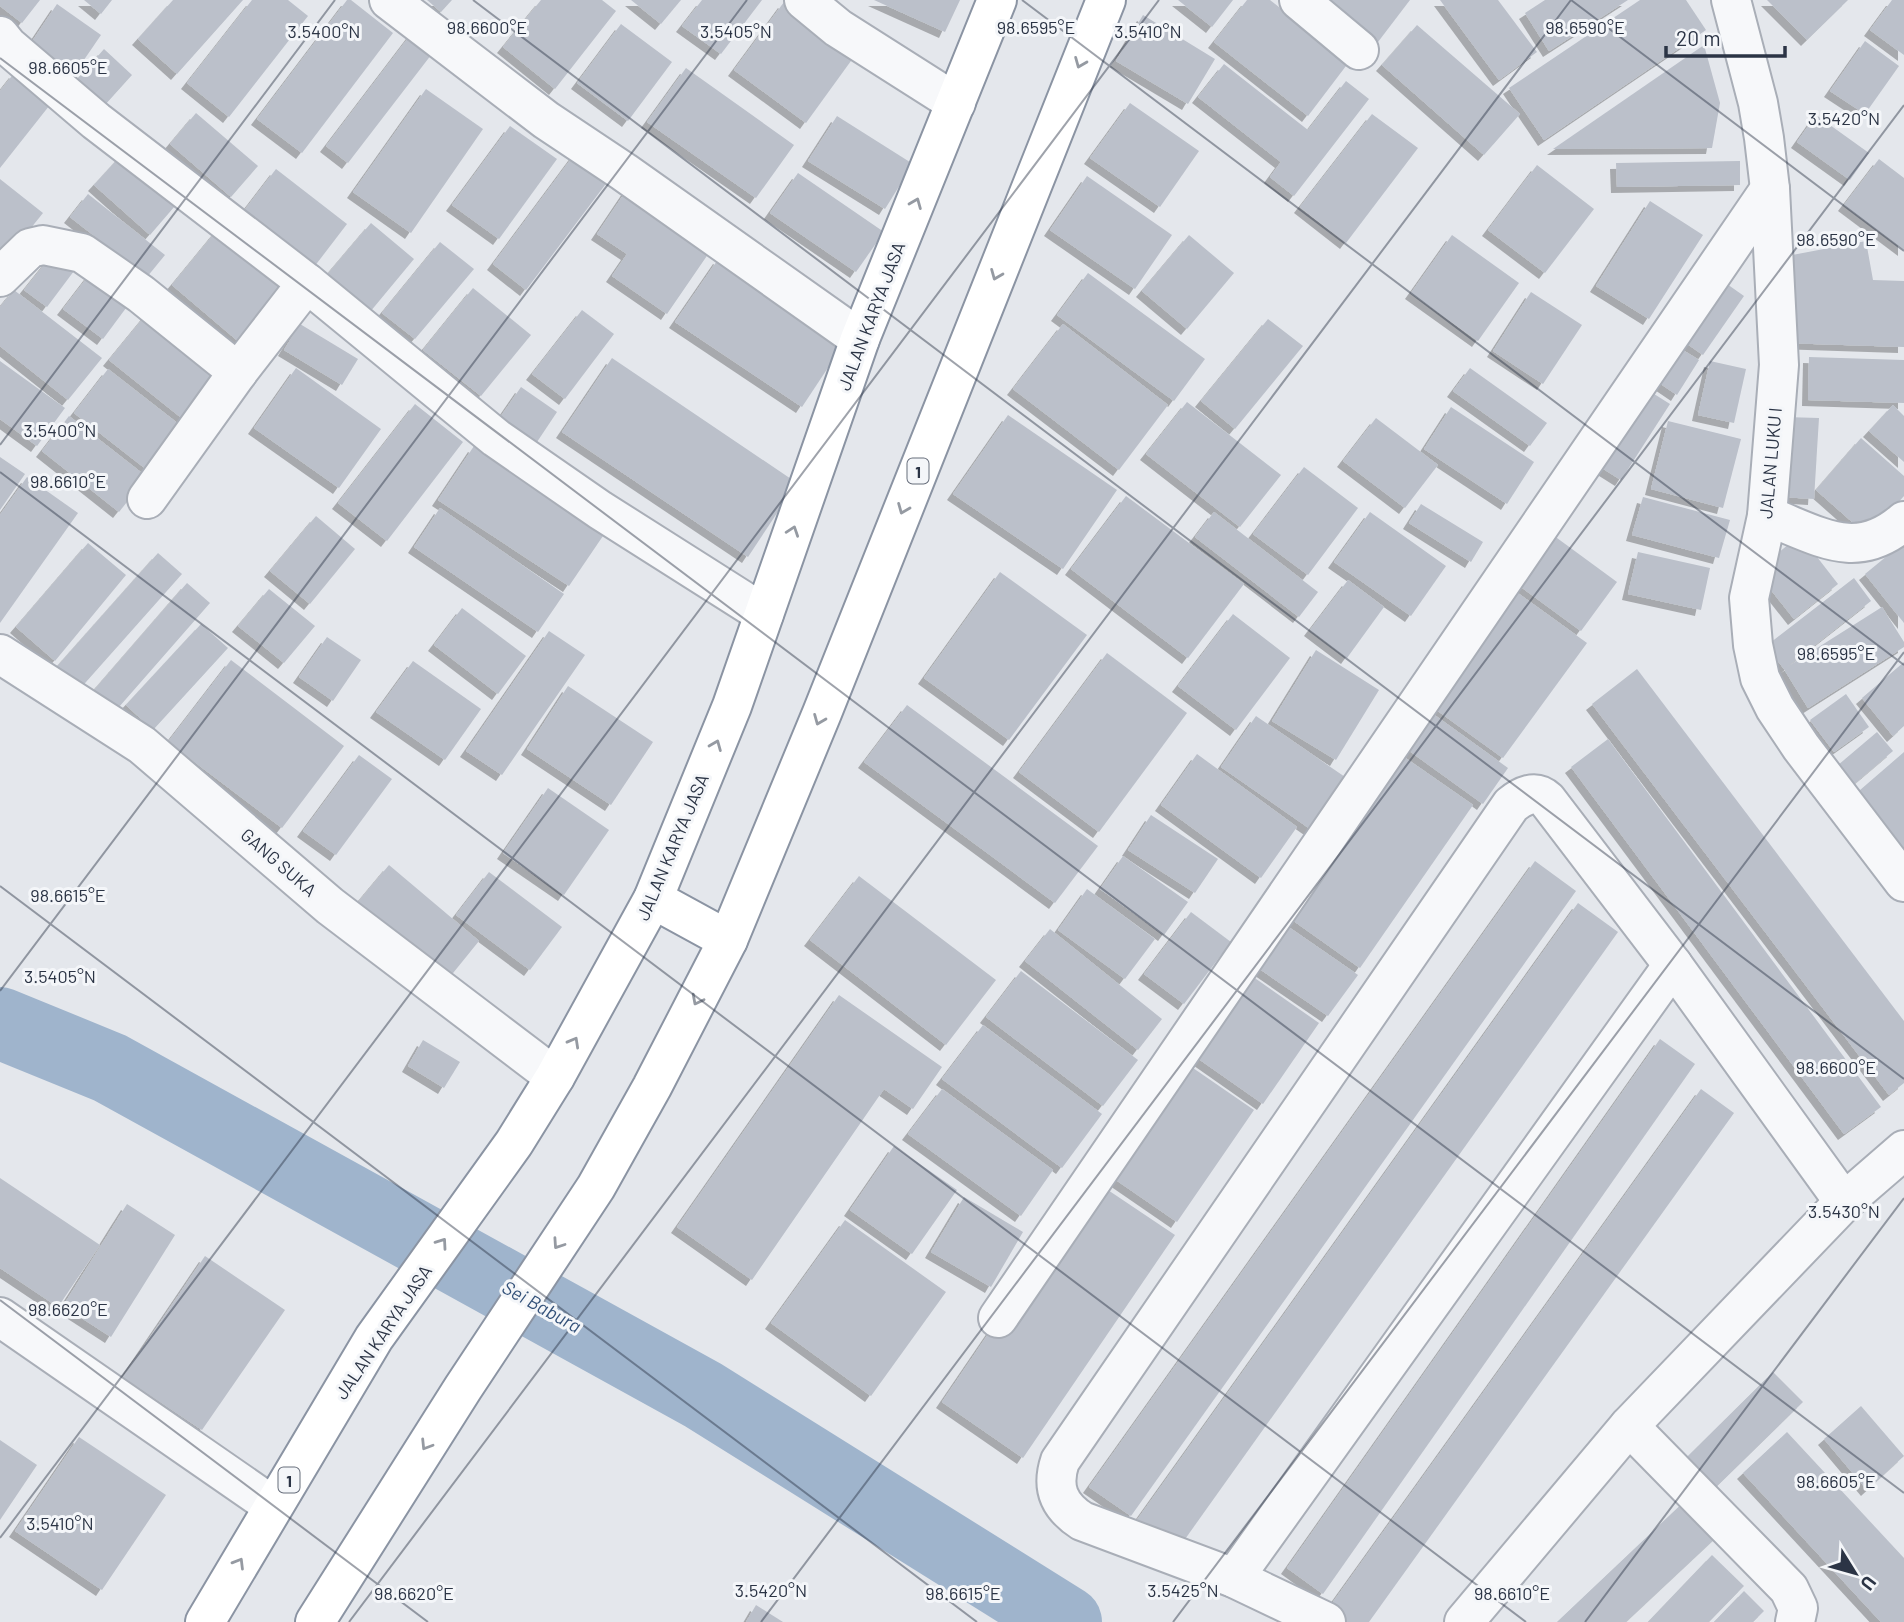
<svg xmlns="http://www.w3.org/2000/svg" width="1904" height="1622" font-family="Barlow,sans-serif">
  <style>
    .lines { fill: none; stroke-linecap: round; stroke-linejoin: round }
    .river { stroke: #9fb4cc; stroke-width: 72 }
    .building { fill: #bbc0ca; filter: url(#shadow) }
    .minor-casing { stroke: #a9aeb7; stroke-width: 42 }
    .highway-casing { stroke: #8b94a3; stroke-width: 42 }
    .minor { stroke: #f7f8fa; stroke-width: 38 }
    .highway { stroke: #fff; stroke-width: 38 }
    .oneway { stroke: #959aa2 }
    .ticks { fill: none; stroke: #2b3445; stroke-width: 2; stroke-opacity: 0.45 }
    .labels { text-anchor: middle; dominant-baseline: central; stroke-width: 6; stroke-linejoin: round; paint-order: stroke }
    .shield { fill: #f4f6f9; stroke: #676e7b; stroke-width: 2 }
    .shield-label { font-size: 16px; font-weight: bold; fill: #2b3445 }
    .street-label { font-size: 18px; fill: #2b3445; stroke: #f4f6f9 }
    .water-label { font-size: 19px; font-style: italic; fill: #34527a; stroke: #f4f6f9 }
    .ticks-label { font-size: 18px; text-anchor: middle; fill: #2b3445; stroke: #f4f6f9; stroke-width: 6; stroke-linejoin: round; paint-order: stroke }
  </style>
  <defs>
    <filter id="shadow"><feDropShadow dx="-6" dy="6" stdDeviation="0" flood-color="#0004"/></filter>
  </defs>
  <rect width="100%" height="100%" fill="#e4e7ec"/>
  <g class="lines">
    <polyline class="river" points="0,1023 110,1068 703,1395 1066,1622"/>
  </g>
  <g class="building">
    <polygon points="0,0 40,0 22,23 0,6"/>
    <polygon points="84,0 112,0 101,14"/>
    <polygon points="173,0 243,0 177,74 138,39"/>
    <polygon points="252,0 288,0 308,16 229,117 187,83"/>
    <polygon points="347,0 351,0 393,33 302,153 257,119"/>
    <polygon points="427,0 452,0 441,12"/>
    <polygon points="541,0 602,0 616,11 555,89 503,47"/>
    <polygon points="631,0 681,0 661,24"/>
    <polygon points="702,0 762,0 721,54 682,26"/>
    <polygon points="874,0 960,0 945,32"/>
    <polygon points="1178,0 1233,0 1212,27"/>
    <polygon points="1247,0 1270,0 1349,62 1308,116 1214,42"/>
    <polygon points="1323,0 1410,0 1378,42"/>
    <polygon points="1440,0 1498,0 1537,52 1499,80"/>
    <polygon points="1545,0 1628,0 1549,51 1525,13"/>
    <polygon points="1640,0 1686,0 1706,30 1544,140 1509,88"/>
    <polygon points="1767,0 1848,0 1807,40"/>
    <polygon points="1892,0 1904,0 1904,55 1870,30"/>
    <polygon points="784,2 856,54 806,123 734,70"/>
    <polygon points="57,4 101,35 75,73 31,43"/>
    <polygon points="1143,15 1215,59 1188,104 1116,61"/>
    <polygon points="621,24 672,62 628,121 577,83"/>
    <polygon points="1417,25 1520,114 1484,155 1382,65"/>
    <polygon points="415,29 438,46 348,163 326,146"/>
    <polygon points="1865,41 1899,66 1865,114 1830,91"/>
    <polygon points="1704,45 1720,103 1712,148 1553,149"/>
    <polygon points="104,49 132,75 104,106 76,81"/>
    <polygon points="1224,64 1308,130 1346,81 1369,99 1294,196 1270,177 1281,162 1198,97"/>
    <polygon points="686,68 794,145 756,198 647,122"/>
    <polygon points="15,72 53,101 0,168 0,91"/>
    <polygon points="426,89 483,129 411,233 353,192"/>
    <polygon points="1130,103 1199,151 1160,207 1090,158"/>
    <polygon points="196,113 258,166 231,197 170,144"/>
    <polygon points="1372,114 1418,148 1346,243 1300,207"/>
    <polygon points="1816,115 1869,153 1850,180 1797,142"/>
    <polygon points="837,116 913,164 885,209 808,161"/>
    <polygon points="510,126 557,159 499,239 452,205"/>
    <polygon points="126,150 181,199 150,235 94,185"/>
    <polygon points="577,151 611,177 526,290 493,264"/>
    <polygon points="1879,159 1904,178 1904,250 1844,205"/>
    <polygon points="1740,161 1740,185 1617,187 1616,163"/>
    <polygon points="1537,165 1594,209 1545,273 1488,230"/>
    <polygon points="276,169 347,224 311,271 240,216"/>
    <polygon points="798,173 884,232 856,272 770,213"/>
    <polygon points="1087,176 1172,235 1135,289 1050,230"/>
    <polygon points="0,179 43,213 6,259 0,255"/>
    <polygon points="628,188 713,247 667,314 612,276 627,254 597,234"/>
    <polygon points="88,194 165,255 147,277 70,217"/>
    <polygon points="1650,201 1703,235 1649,319 1596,286"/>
    <polygon points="371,223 414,259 370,312 326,276"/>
    <polygon points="218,229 286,286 239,342 172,285"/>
    <polygon points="1189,235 1234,273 1187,329 1142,291"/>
    <polygon points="1452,235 1519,283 1478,341 1411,293"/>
    <polygon points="1866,241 1873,280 1904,281 1904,347 1783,343 1787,256"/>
    <polygon points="440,242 474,269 415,339 382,313"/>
    <polygon points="52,255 74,271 47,307 24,290"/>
    <polygon points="719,258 845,342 802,407 675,322"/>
    <polygon points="93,270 132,300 103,339 63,309"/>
    <polygon points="1088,273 1205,359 1174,401 1057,315"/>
    <polygon points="1717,277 1744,296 1703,355 1676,336"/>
    <polygon points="473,288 531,335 481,396 423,350"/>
    <polygon points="14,290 102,358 68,400 0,346 0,307"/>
    <polygon points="1531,292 1582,325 1543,384 1493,351"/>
    <polygon points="150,310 230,374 189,424 109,360"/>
    <polygon points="582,310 614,334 565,399 532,374"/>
    <polygon points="1268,319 1303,346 1235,429 1201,401"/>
    <polygon points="300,324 358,359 342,385 284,350"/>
    <polygon points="1063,324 1168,405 1119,470 1013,389"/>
    <polygon points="1673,344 1699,360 1677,395 1652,378"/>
    <polygon points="1809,357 1904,360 1904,403 1808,400"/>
    <polygon points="612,358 797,483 748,557 562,432"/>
    <polygon points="0,361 65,408 37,446 0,419"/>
    <polygon points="1710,361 1746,369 1734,423 1698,415"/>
    <polygon points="296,368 381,429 339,488 254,428"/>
    <polygon points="1470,368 1547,423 1530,446 1453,391"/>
    <polygon points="108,369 185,429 151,473 74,413"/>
    <polygon points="521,387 557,412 533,448 497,422"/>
    <polygon points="1643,387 1670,404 1621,480 1594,463"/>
    <polygon points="1187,402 1281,475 1240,527 1146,454"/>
    <polygon points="415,404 463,442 387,541 338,503"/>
    <polygon points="1893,405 1904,416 1904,462 1869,431"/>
    <polygon points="1451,407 1534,462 1507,504 1424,449"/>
    <polygon points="1008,415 1117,490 1063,569 953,494"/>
    <polygon points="69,416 147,477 119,512 42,451"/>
    <polygon points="1785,417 1819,418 1814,499 1781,497"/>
    <polygon points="1376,418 1438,465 1405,508 1343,461"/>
    <polygon points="1668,421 1741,439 1723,508 1651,489"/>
    <polygon points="1861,438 1904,476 1904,496 1868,536 1816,490"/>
    <polygon points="474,446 605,533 569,586 438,500"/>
    <polygon points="0,457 25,474 0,510"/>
    <polygon points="1304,467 1358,508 1308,575 1253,534"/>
    <polygon points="27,477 78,513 0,623 0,515"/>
    <polygon points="1126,496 1244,584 1188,658 1071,569"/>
    <polygon points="1643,497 1730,520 1719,558 1632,535"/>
    <polygon points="1421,504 1483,542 1471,562 1409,523"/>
    <polygon points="440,508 564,594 538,632 414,547"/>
    <polygon points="1214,512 1318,592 1299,617 1195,537"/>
    <polygon points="1370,512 1446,566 1411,616 1334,562"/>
    <polygon points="316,516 355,549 310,604 270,571"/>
    <polygon points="1542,527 1617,582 1581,631 1506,576"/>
    <polygon points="1800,535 1838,584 1794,619 1756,571"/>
    <polygon points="1904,542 1904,623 1865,574"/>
    <polygon points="88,543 126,575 55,661 16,627"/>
    <polygon points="1638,552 1710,568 1701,610 1628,594"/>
    <polygon points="158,553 182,574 78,691 54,670"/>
    <polygon points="1000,572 1087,635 1009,740 924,678"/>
    <polygon points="1854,578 1871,601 1787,667 1882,607 1904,642 1904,647 1808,708 1784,669 1766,646"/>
    <polygon points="1348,580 1384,607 1347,658 1310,630"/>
    <polygon points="187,583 210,603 112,715 89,696"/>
    <polygon points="1508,586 1587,643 1503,758 1424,701"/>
    <polygon points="269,589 315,626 284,663 238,626"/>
    <polygon points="462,608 526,656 498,694 434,645"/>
    <polygon points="1233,614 1290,658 1236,730 1178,686"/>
    <polygon points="201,624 228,648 153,730 126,705"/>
    <polygon points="549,631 585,655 502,775 466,751"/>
    <polygon points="327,637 361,660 333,701 299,677"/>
    <polygon points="1316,650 1379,690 1336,760 1272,721"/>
    <polygon points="1107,653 1187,713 1099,832 1019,772"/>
    <polygon points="231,660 344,746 282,828 168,742"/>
    <polygon points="413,661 481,709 445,760 376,712"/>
    <polygon points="1904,662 1904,726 1893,736 1862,698"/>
    <polygon points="1637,669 1904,1021 1904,1083 1889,1095 1592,704"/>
    <polygon points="568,686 653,742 611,805 527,749"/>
    <polygon points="1846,694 1869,727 1834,752 1810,720"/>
    <polygon points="907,705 1098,846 1055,903 864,762"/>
    <polygon points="1422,706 1508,768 1483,804 1397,742"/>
    <polygon points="1256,716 1348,779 1313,831 1221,767"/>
    <polygon points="1877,732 1893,751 1847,790 1831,771"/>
    <polygon points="1608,739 1881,1107 1844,1134 1571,767"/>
    <polygon points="1394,750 1473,805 1360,968 1281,912"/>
    <polygon points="1904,752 1904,857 1852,797"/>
    <polygon points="1197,754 1297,827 1261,878 1161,805"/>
    <polygon points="359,755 392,779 336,855 303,831"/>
    <polygon points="548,788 609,830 564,895 503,853"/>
    <polygon points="1151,815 1218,859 1195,893 1128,850"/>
    <polygon points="1123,856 1188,902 1164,935 1100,889"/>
    <polygon points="1535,861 1576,891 1131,1516 1089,1487"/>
    <polygon points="389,865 479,941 445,983 354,907"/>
    <polygon points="489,872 562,927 530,970 456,915"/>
    <polygon points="859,876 996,980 946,1045 810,940"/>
    <polygon points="1087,889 1155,939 1125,979 1058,930"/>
    <polygon points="1578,903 1618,932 1178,1549 1137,1520"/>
    <polygon points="1191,912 1231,942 1184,1004 1144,974"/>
    <polygon points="1277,919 1358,975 1328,1016 1248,961"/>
    <polygon points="1050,929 1162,1019 1138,1050 1025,961"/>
    <polygon points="1239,967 1319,1023 1263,1104 1183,1048"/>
    <polygon points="1021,971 1138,1060 1103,1106 986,1017"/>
    <polygon points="839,995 942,1067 913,1109 884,1089 752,1280 677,1227"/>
    <polygon points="983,1025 1102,1114 1062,1168 942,1079"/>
    <polygon points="1660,1039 1695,1064 1323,1594 1287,1568"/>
    <polygon points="423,1040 460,1062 444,1088 408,1066"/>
    <polygon points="1177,1057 1254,1110 1177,1222 1100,1169"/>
    <polygon points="942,1089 1053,1170 1021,1216 908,1134"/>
    <polygon points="1701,1089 1734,1113 1369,1622 1346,1622 1328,1609"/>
    <polygon points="894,1146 957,1190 912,1254 850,1210"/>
    <polygon points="0,1178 100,1245 58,1307 0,1268"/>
    <polygon points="1093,1180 1175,1235 1023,1458 942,1402"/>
    <polygon points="964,1197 1023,1232 991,1287 931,1252"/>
    <polygon points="127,1204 175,1235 111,1337 63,1306"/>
    <polygon points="845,1220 946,1292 871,1396 771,1323"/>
    <polygon points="205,1256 285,1310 202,1430 123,1377"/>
    <polygon points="1773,1372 1803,1402 1713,1490 1684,1460"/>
    <polygon points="1861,1406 1904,1456 1867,1490 1824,1439"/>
    <polygon points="1787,1432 1904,1558 1904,1622 1881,1622 1743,1473"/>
    <polygon points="79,1437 166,1495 102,1590 15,1531"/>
    <polygon points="0,1440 37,1465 0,1520"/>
    <polygon points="1688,1498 1721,1533 1626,1622 1557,1622"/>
    <polygon points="1712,1555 1744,1586 1709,1622 1648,1622"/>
    <polygon points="1744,1591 1764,1611 1753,1622 1714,1622"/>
    <polygon points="756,1605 783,1622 746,1622"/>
  </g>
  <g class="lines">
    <g class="minor-casing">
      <g id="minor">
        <polyline points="389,0 546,120 624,172 860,339"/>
        <polyline points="804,0 838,28 956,103"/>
        <polyline points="1299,0 1359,50"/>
        <polyline points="1731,0 1758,103 1764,138 1770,189 1779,365 1767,516 1749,598 1753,645 1760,678 1775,708 1801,747 1904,882"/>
        <polyline points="0,36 8,46 96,121 307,283 496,438 600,510 764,614"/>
        <polyline points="0,277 30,248 43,245 82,253 141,294 238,372"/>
        <polyline points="147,499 238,372 307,283"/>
        <path d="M 1767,516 C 1818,535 1856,563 1904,521"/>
        <polyline points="0,654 142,745 330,906 555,1077"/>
        <polyline points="0,1317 273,1506"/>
        <polyline points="998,1318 1770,189"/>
        <polyline points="1629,1426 1789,1589 1798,1608 1795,1622"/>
        <polyline points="1234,1578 1673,965"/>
        <path d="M 1326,1622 L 1234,1578 L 1082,1521 C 1059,1506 1051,1488 1060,1461 L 1511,805 C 1522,796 1535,789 1547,800 L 1673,965 L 1844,1202"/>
        <polyline points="1464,1622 1629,1426 1844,1202 1904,1150"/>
      </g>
    </g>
    <g class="highway-casing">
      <g id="highway">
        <polyline points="653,899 728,940"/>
        <polyline points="205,1622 374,1338 514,1143 555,1077 653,899 732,706 860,339 997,0"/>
        <polyline points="315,1622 463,1388 596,1187 652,1087 728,940 822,713 1106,0"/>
      </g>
    </g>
    <use href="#minor" class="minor"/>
    <use href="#highway" class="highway"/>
  </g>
  <defs><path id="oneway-chevron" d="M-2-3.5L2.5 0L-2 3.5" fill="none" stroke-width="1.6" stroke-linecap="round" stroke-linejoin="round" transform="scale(1.75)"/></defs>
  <g class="oneway">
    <use href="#oneway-chevron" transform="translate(1080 63) rotate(112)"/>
    <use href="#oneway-chevron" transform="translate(916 203) rotate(-68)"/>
    <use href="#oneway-chevron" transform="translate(996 275) rotate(112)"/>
    <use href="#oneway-chevron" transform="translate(903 509) rotate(112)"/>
    <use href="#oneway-chevron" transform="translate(793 531) rotate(-71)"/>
    <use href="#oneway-chevron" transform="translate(819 720) rotate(112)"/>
    <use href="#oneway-chevron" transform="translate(716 745) rotate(-68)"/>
    <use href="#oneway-chevron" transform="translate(697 1000) rotate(117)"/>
    <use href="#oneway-chevron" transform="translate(574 1042) rotate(-61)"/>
    <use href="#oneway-chevron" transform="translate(442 1243) rotate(-55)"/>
    <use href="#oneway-chevron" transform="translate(558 1244) rotate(124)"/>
    <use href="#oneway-chevron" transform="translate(426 1445) rotate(122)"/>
    <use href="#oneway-chevron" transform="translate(239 1563) rotate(-59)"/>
  </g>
  <path class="ticks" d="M 473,0 L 1904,1079M 1022,0 L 1904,665M 1571,0 L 1904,251M 0,58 L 1904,1493M 0,445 L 335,0M 0,472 L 1526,1622M 0,886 L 977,1622M 0,991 L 747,0M 0,1300 L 428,1622M 0,1538 L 1159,0M 349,1622 L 1571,0M 761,1622 L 1904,105M 1173,1622 L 1904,652M 1585,1622 L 1904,1198"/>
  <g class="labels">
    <g class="shield">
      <rect x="907.5" y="458.5" width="21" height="25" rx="5"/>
      <rect x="278.5" y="1467.5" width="21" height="25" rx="5"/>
    </g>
    <g class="shield-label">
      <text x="918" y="471">1</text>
      <text x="289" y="1480">1</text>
    </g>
    <g class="street-label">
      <text transform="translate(871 316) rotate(-69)">JALAN KARYA JASA</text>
      <text transform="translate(1770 463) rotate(-85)">JALAN LUKU I</text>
      <text transform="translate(672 847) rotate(-67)">JALAN KARYA JASA</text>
      <text transform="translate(279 862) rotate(41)">GANG SUKA</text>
      <text transform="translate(383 1332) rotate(-56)">JALAN KARYA JASA</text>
    </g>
    <g class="water-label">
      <text transform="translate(542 1306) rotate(29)">Sei Babura</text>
    </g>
  </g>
  <g class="ticks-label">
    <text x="487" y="34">98.6600°E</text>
    <text x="1585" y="34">98.6590°E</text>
    <text x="1036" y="34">98.6595°E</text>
    <text x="324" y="38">3.5400°N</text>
    <text x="736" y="38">3.5405°N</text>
    <text x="1148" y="38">3.5410°N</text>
    <text x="68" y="74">98.6605°E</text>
    <text x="1844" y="125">3.5420°N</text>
    <text x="1836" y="246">98.6590°E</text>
    <text x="60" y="437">3.5400°N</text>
    <text x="68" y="488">98.6610°E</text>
    <text x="1836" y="660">98.6595°E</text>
    <text x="68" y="902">98.6615°E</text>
    <text x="60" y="983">3.5405°N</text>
    <text x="1836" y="1074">98.6600°E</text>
    <text x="1844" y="1218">3.5430°N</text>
    <text x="68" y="1316">98.6620°E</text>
    <text x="1836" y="1488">98.6605°E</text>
    <text x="60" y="1530">3.5410°N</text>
    <text x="771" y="1597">3.5420°N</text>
    <text x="1183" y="1597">3.5425°N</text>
    <text x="414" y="1600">98.6620°E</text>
    <text x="963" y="1600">98.6615°E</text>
    <text x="1512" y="1600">98.6610°E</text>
  </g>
  <g transform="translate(1855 1573) rotate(127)" stroke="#f4f6f9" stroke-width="5" paint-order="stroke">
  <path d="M0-5L12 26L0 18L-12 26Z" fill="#2b3445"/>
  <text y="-10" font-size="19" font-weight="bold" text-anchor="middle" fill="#2b3445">U</text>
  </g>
  <path d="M1666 46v10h119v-10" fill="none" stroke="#2b3445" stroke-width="3.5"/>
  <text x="1676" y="46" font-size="21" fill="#2b3445" stroke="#f4f6f9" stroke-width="5" paint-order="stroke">20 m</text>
</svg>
